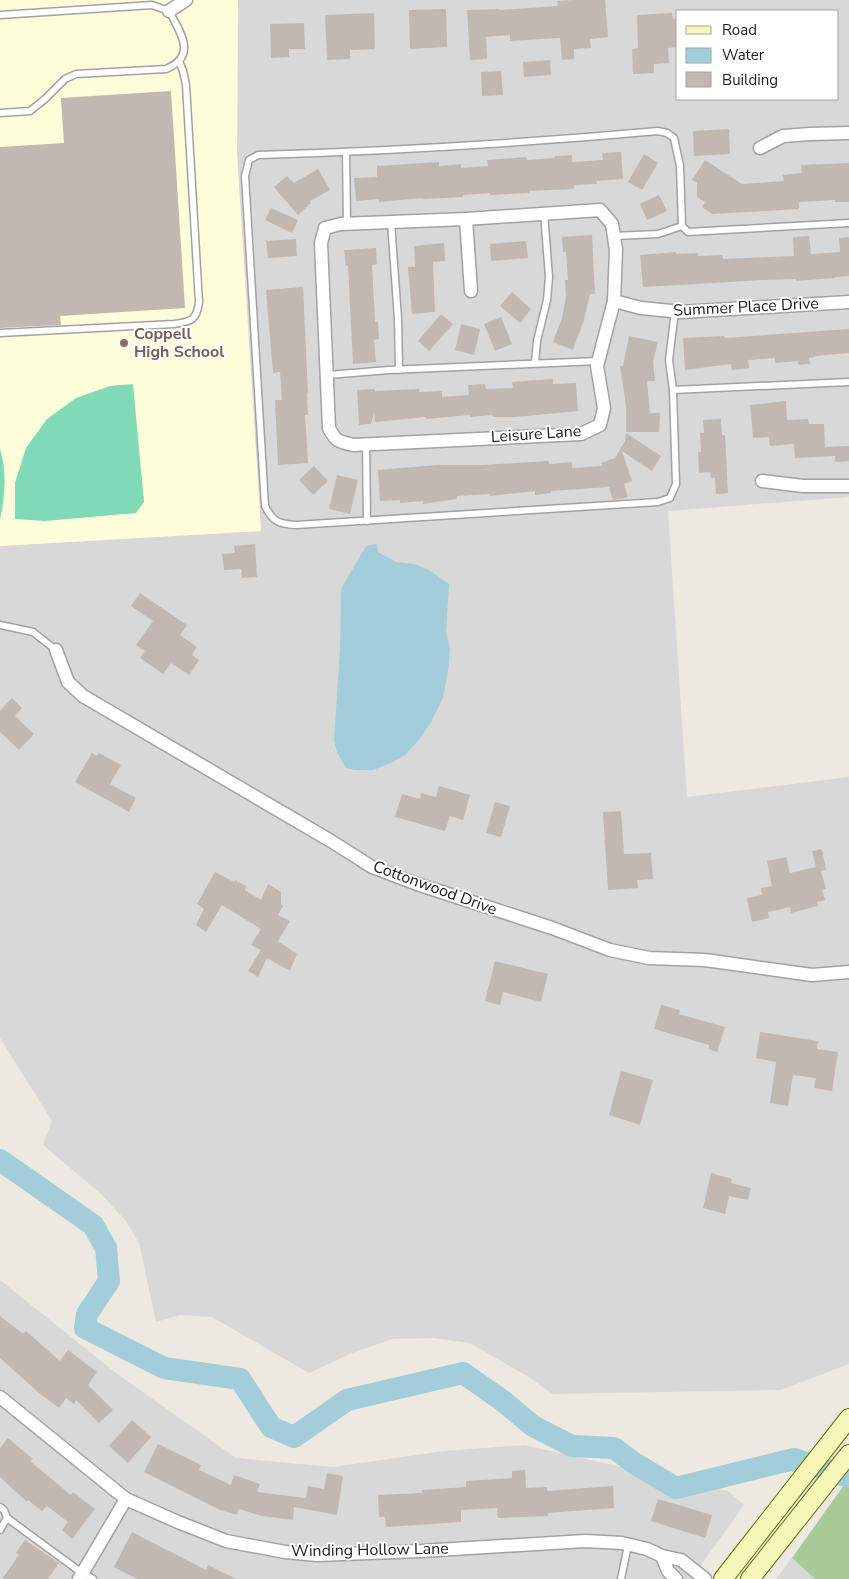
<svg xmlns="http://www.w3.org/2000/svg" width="849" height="1579" font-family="'Nunito Sans',sans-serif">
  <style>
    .residential { fill: #d9d8d8; fill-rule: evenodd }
    .education { fill: #fefdd9 }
    .forest { fill: #a7cb97 }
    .pitch { fill: #81dab7 }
    .water { fill: #a2cdd9 }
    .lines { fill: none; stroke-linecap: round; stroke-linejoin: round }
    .river { stroke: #a2cdd9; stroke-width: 22 }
    .building { fill: #c1b8b1 }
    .service-casing { stroke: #a2a2a2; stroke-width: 9 }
    .minor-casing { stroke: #a2a2a2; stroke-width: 15 }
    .secondary-casing { stroke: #636d08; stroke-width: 20 }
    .service { stroke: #fff; stroke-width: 6 }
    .minor { stroke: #fff; stroke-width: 12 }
    .secondary { stroke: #f4f7b5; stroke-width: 18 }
    .education-dot { fill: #8d6e63; stroke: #fff; stroke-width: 2 }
    .labels { text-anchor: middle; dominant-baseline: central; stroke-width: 4; stroke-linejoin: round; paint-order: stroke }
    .street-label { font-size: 16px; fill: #1b1b1b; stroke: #fff }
    .education-label { font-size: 16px; font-weight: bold; fill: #785e54; stroke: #fff; text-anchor: start }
  </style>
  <rect width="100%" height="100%" fill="#ede9e1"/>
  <g class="residential">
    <path d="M 238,0 L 849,0 L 849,497 L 668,511 L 687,797 L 849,777 L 849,1364 L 781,1390 L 552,1394 L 532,1379 L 470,1343 L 433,1338 L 392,1339 L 352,1353 L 309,1373 L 212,1317 L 180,1315 L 156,1322 L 139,1243 L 126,1221 L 100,1193 L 43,1145 L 52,1121 L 0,1038 L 0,546 L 261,531 L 237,154 ZM 678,11 L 838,11 L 838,99 L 678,99 Z"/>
    <polygon points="0,1280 116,1373 236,1458 333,1467 444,1451 524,1445 728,1491 744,1505 691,1579 0,1579"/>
    <polygon points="792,1558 815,1579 776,1579"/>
  </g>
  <polygon class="education" points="0,0 238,0 237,154 261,531 0,546"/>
  <polygon class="forest" points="849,1478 849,1579 815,1579 792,1558"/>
  <g class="pitch">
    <polygon points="133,384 144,502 136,513 45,521 15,519 15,483 26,448 47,419 76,398 110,386"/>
    <path d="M 0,449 C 7,470 5,498 0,520 Z"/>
  </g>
  <polygon class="water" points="377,544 378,552 396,562 414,564 429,570 449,584 446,633 450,647 449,664 443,698 431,722 419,740 405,755 393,762 373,770 355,770 346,768 337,752 334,740 340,650 341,589 366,546"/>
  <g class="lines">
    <polyline class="river" points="0,1160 93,1225 106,1248 109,1281 87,1314 85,1328 164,1368 240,1379 271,1427 294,1437 347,1400 463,1373 503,1401 533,1426 572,1446 614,1448 634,1463 676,1488 794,1459 849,1477"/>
  </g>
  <g class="building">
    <polygon points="574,0 605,0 608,37 590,39 591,48 574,49 574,59 562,60 560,38 510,41 510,35 486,37 487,59 470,60 467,10 499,9 499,10 558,6 557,1"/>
    <polygon points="446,9 447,47 410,49 409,10"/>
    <polygon points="374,13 375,49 350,50 350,59 327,60 325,15"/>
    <polygon points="672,13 673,19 678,18 678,47 668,48 669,63 654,64 654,73 633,74 632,49 638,48 637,15"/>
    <polygon points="304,23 305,49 289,49 289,57 271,58 270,24"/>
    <polygon points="550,60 551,75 524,77 523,62"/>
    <polygon points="501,71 503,95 482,96 481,72"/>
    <polygon points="171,91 185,308 60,316 61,325 0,328 0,147 64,143 61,98"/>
    <polygon points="729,129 730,154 694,156 693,131"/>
    <polygon points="621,152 623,179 596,181 597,184 574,185 574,189 529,191 529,193 490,195 490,193 463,195 463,197 446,198 423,199 423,198 379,202 379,199 356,201 354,178 377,177 377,166 439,162 439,166 461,164 461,168 488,166 487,160 526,157 527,160 555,158 555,156 572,155 572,162 603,160 602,153"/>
    <polygon points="644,154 658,163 642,190 628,182"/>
    <polygon points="705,160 742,184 784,181 783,175 802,173 801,165 849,163 849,202 835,202 835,200 799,202 799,209 712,214 702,207 705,202 697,197 697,183 692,180"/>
    <polygon points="318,169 330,190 310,201 311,203 298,215 274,187 287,176 294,183"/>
    <polygon points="659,195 667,211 647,220 640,204"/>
    <polygon points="271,208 298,220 292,233 265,220"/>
    <polygon points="592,235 595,294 590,294 584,320 573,350 553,342 562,318 566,296 565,280 568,280 566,252 563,252 562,237"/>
    <polygon points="809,236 811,254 840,252 839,238 849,237 849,276 835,277 835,278 796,281 796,279 764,280 643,287 640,255 676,252 676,254 698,253 698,256 722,255 723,259 794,256 793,237"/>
    <polygon points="296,239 297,256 268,258 266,241"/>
    <polygon points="526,241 528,258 491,261 490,244"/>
    <polygon points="444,243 445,261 433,262 435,312 412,314 408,267 415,267 414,246"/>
    <polygon points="376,248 377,264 372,265 375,322 378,322 379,339 374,340 376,362 353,364 348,266 346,266 344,250"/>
    <polygon points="303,287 308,393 307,393 308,415 305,415 308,463 278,465 275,400 282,400 280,372 273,373 266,290"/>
    <polygon points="512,292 531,309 520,323 500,306"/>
    <polygon points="441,314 453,324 429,351 418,341"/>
    <polygon points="501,317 512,344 495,351 484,324"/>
    <polygon points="461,324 480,329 474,355 455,350"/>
    <polygon points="849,329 849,353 814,356 815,357 809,358 810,364 798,365 798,361 775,363 775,358 748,360 749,368 732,370 731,364 685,370 683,338 724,336 725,338"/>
    <polygon points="629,336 658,342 653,362 655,381 647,381 650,413 660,413 659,432 626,432 626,406 620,366 623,366"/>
    <polygon points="553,379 553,384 576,383 578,411 515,417 493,417 492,415 471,417 470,415 426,419 426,417 375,422 374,413 371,424 359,425 357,390 375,389 375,391 419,389 419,392 442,391 442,397 469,395 468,385 485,384 486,389 513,388 512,382"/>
    <polygon points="786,401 787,420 808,419 809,424 824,424 825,447 849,446 849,461 835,462 835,456 795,458 794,444 770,446 769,437 753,438 750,405"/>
    <polygon points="721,419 722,435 725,435 728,493 716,494 715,478 711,478 710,472 699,473 698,452 701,452 700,433 704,433 703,420"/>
    <polygon points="626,433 661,456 652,471 622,451 632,481 624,484 628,497 620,499 613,500 609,487 551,491 551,493 535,495 535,491 490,496 490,494 457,496 457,499 423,504 423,501 400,503 400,500 380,501 378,470 438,465 483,465 549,461 549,464 572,462 572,468 602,466 601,463 615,458 625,441"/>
    <polygon points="314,466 328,481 313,495 299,480"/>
    <polygon points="337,475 358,480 350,514 329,509"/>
    <polygon points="255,544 257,577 242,578 241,569 224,570 222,554 235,553 234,546"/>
    <polygon points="140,593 187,625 180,635 197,647 192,655 199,660 189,675 171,663 163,674 140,658 145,651 136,645 153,621 131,606"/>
    <polygon points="12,698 22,708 15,716 34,734 19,750 0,732 0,711"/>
    <polygon points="92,753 97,756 99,753 121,765 110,784 136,798 129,812 75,782"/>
    <polygon points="439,786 470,795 463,820 450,816 445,831 395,817 402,794 420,799 421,793 436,797"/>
    <polygon points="495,802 510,806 501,837 486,833"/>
    <polygon points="621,811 624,854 651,853 653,879 637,880 638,888 608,890 603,812"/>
    <polygon points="822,849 826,870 821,871 826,889 822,890 825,900 817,902 818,906 791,913 790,907 768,912 769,918 752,922 747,898 762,895 761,888 772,886 767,861 786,857 790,873 816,867 812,851"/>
    <polygon points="215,872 234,882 235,880 246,886 245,890 261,900 268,884 281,892 281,904 283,906 278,915 290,921 278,941 297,954 290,971 267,958 258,977 248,971 261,950 251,945 261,929 222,905 206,932 196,925 204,909 197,904"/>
    <polygon points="495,961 548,974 541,1002 503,992 500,1005 485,1001"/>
    <polygon points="661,1005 680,1010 679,1014 725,1027 717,1052 708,1049 709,1045 654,1029"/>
    <polygon points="760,1032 818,1041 817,1049 838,1052 832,1091 814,1088 816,1078 793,1075 788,1106 770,1103 776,1062 756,1058"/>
    <polygon points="621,1071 653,1080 640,1125 609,1115"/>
    <polygon points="711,1173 732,1179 731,1183 751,1188 748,1200 729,1196 725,1214 703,1208"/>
    <polygon points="0,1316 23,1334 26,1331 60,1361 68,1350 97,1372 88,1385 113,1410 99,1423 76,1400 74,1404 66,1398 59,1408 38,1392 0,1358"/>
    <polygon points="132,1420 151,1437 128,1463 109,1446"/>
    <polygon points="8,1438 33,1459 30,1461 71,1495 73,1492 95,1509 72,1539 62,1530 68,1522 47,1506 42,1511 28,1500 27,1502 0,1477 0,1448"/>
    <polygon points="158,1444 201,1465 199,1470 231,1485 234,1475 260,1484 257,1492 306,1498 308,1486 324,1489 327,1473 343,1476 337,1515 294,1507 293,1520 262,1516 239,1509 237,1515 220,1510 144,1472"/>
    <polygon points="525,1470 526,1488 547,1487 547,1491 613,1486 614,1508 548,1513 548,1516 498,1518 497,1508 461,1510 461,1522 386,1527 385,1517 379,1517 378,1495 422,1493 422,1490 466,1487 466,1481 512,1478 512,1471"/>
    <polygon points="658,1499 712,1515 705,1538 651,1521"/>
    <polygon points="132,1532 206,1570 208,1565 236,1579 137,1579 114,1567"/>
    <polygon points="25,1540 59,1563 48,1579 2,1579 19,1555 16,1553"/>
  </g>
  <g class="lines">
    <g class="service-casing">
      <g id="service">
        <path d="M 0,15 L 152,5 L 169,11 C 180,32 198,56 166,69 L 76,74 L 65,79 L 45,99 L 30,111 L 0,113"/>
        <polyline points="346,152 347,223"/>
        <polyline points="391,222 398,319 399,370"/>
        <polyline points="614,236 658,234 682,226"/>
        <path d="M 675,311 L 669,360 L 673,390 L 676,484 L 670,498 L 658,502 L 296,525 C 279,524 273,522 265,506 L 245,176 L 249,160 L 258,155 C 392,151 525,143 658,131 L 667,133 L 674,138 L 680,166 L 682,226 L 688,232 L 849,223"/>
        <path d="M 0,333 L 174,324 C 191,322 197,320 199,302 L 186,85 L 183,71 L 179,61"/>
        <polyline points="535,363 537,341 547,300 549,277 544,213"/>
        <polyline points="328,375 389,370 598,361"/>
        <polyline points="673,390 849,382"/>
        <polyline points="366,444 367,521"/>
        <polyline points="0,625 33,632 56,650"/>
        <polyline points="0,1507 4,1510 7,1518 0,1530"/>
        <polyline points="7,1518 82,1573 93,1579"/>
        <polyline points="621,1579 628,1545"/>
      </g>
    </g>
    <g class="minor-casing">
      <g id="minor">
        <polyline points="169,11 186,0"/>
        <polyline points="760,148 783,136 810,134 849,133"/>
        <path d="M 600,210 L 612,224 L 616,250 L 614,301 L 597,366 L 604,408 L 600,425 L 581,434 L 354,445 C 339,442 336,442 329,428 L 321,243 L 325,228 L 341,224 L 466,219 Z"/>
        <polyline points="466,219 471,291"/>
        <polyline points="614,301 641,308 681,312 849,302"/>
        <polyline points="762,481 803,486 849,486"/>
        <polyline points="56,650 68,682 83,696 331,841 372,867 417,884 552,928 610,950 649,958 705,960 812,975 849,972"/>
        <polyline points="0,1397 126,1499 178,1522 226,1541 285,1552 317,1555 421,1551 585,1541 622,1543 647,1549 662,1556 681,1560 705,1579"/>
        <polyline points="662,1556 668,1571 676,1579"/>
        <polyline points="79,1579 126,1499"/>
      </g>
    </g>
    <g class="secondary-casing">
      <g id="secondary">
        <polyline points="723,1579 849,1418"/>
        <polyline points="750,1579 849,1454"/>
      </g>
    </g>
    <use href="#service" class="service"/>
    <use href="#minor" class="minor"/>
    <use href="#secondary" class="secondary"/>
  </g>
  <circle class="education-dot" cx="124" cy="343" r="5"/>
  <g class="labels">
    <g class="street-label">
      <text transform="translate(746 307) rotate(-3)">Summer Place Drive</text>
      <text transform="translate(536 434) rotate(-4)">Leisure Lane</text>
      <text transform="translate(435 888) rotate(20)">Cottonwood Drive</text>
      <text transform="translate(370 1550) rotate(-1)">Winding Hollow Lane</text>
    </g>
    <g class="education-label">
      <text x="134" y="334">Coppell<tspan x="134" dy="18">High School</tspan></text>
    </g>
  </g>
  <rect x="676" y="10" width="162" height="90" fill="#ffffff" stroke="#a4a4a4"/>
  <rect x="686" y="26" width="25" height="8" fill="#f4f7b5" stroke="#a4a4a4"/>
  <text x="722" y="35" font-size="15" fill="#1b1b1b">Road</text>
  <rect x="686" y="48" width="25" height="15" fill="#a2cdd9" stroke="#a4a4a4"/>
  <text x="722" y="60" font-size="15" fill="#1b1b1b">Water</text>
  <rect x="686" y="72" width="25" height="15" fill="#c1b8b1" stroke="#a4a4a4"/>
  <text x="722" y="85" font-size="15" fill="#1b1b1b">Building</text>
</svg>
